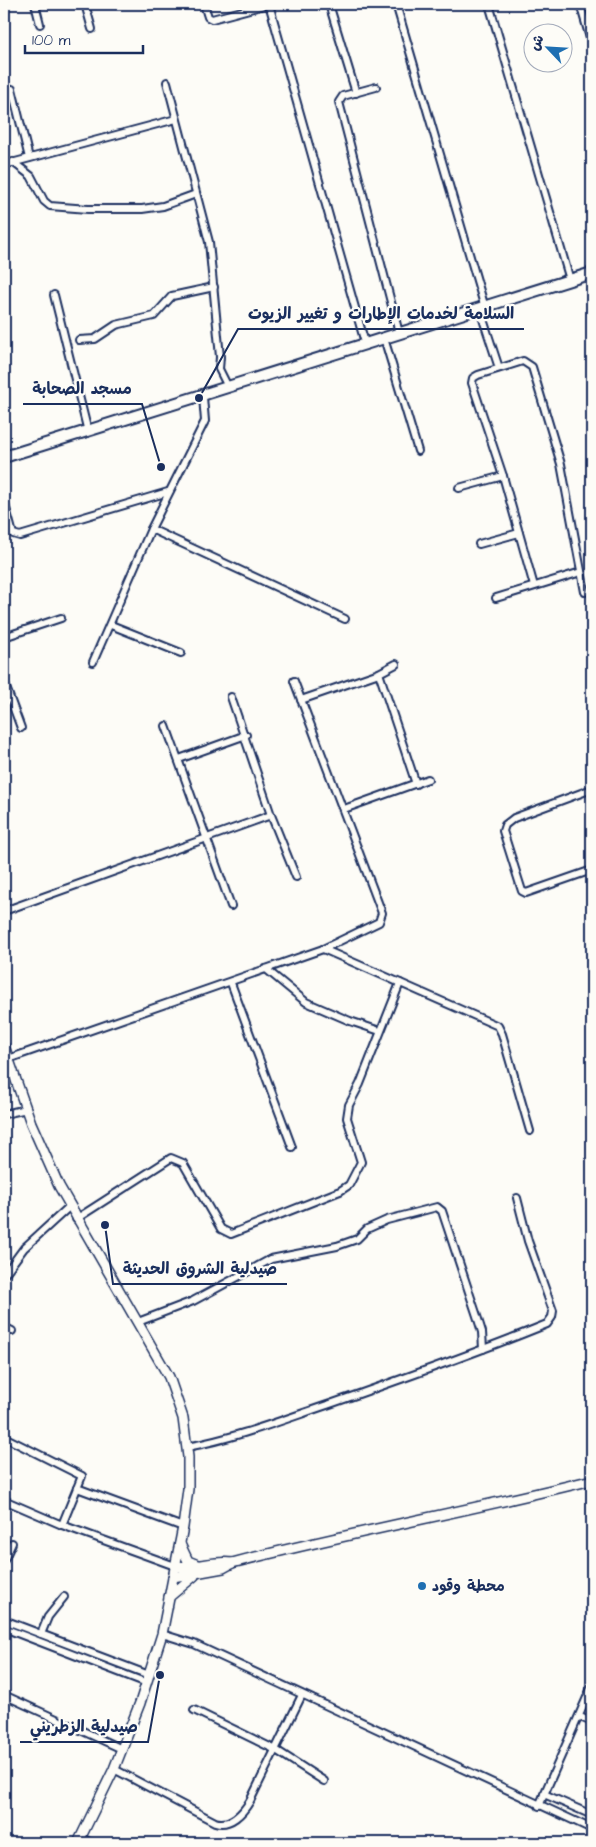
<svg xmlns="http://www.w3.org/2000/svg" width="596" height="1847" font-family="'Architects Daughter','Playpen Sans Arabic',sans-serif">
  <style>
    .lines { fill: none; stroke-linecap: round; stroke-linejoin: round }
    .street-casing { stroke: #1b2f5e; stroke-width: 10 }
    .secondary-casing { stroke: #1b2f5e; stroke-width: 12 }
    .primary-casing { stroke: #1b2f5e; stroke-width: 14 }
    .street { stroke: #fdfcf7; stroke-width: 6 }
    .secondary { stroke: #fdfcf7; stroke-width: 9 }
    .primary { stroke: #fdfcf7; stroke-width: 10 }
    .poi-dot { fill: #1f6fb2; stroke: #fdfcf7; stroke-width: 2 }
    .labels { text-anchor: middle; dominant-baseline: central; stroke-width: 4.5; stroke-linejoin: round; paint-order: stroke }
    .poi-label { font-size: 15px; font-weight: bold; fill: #1b2f5e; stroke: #fdfcf7; text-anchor: start }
    .leader { fill: none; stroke: #1b2f5e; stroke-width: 2 }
    .callout-dot { fill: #1b2f5e; stroke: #fdfcf7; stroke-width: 2 }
    .callout-label { font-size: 16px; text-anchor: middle; font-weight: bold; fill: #1b2f5e; stroke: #fdfcf7; stroke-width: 4.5; stroke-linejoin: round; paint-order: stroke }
  </style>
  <rect width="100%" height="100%" fill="#fdfcf7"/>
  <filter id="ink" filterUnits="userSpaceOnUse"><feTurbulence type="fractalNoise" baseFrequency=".02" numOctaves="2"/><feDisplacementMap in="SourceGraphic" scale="10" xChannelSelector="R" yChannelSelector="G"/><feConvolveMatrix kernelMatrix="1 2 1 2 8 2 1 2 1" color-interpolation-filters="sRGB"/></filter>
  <g filter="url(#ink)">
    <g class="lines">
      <g class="street-casing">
        <g id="street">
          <polyline points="35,4 40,24"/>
          <polyline points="85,4 92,29"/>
          <polyline points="204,4 208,17 212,19 268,4"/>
          <polyline points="269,4 365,343"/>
          <polyline points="329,4 356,93"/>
          <polyline points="396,4 485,308"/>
          <polyline points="489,4 570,280"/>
          <polyline points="580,4 592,45"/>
          <polyline points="167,82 209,242 220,357 219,369 228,387"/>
          <polyline points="376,87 343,96 339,102 399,333"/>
          <polyline points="12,89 29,158"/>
          <polyline points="13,162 31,176 44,201 50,206 88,209 142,209 163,206 196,194"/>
          <polyline points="4,165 176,119"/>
          <polyline points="54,295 88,432"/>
          <polyline points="480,310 499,368"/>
          <polyline points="384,338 418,451"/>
          <polyline points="79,340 95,339 116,325 154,316 172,296 214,287"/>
          <polyline points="459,488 503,476"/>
          <polyline points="4,501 13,534 20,536 168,492"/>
          <polyline points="151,529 345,619"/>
          <polyline points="479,544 519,533"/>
          <polyline points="534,586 503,476 472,383 473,378 478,375 523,361 532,367 561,464 585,592"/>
          <polyline points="496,598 581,572"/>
          <polyline points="111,625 181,653"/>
          <polyline points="4,637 61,618"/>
          <polyline points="93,662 151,529 205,421 203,397"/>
          <polyline points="379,673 416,784"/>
          <polyline points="4,682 21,728"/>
          <polyline points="301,700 379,673 396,664"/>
          <polyline points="166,726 231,906"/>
          <polyline points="179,759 246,735"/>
          <polyline points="592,789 514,818 505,825 503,831 522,891 526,893 592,870"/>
          <polyline points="344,809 428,779"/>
          <polyline points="271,815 296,877"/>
          <polyline points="4,911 271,815 231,697"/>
          <polyline points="323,949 498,1026 502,1034 530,1131"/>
          <polyline points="266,969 306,1002 350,1021 380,1031"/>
          <polyline points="231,983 292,1147"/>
          <polyline points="8,1059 323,949 379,922 382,913 294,681"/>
          <polyline points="4,1114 27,1109"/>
          <polyline points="76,1219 171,1158 183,1163 221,1229 231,1234 340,1191 349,1185 361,1162 347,1118 349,1105 360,1084 400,983"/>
          <polyline points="4,1275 24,1248 70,1206"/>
          <polyline points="138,1322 193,1301 271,1259 337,1246 357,1239 367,1229 387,1220 437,1207 442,1211 477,1316 482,1332 483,1349"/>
          <polyline points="4,1327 12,1331"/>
          <polyline points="4,1437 82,1476 62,1525"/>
          <path d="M 187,1447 C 237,1438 285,1419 333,1403 C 405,1378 476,1353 547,1324 L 552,1317 L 553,1311 L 528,1241 L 517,1198"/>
          <polyline points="77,1488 183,1527"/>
          <polyline points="4,1500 62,1525 175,1566"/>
          <polyline points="4,1560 12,1543"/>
          <polyline points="4,1620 149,1675"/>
          <polyline points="4,1628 147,1683"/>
          <polyline points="41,1634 48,1617 64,1597"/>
          <polyline points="162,1634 194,1644 592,1829"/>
          <polyline points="4,1695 122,1749"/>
          <polyline points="194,1710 276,1750 324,1781"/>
          <polyline points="580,1717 592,1722"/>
          <path d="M 114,1769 L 215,1822 C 230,1827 243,1813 250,1801 L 302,1695"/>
          <polyline points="544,1794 592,1815"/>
          <polyline points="539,1806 592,1686"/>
          <polyline points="81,1838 92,1843"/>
        </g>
      </g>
      <g class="secondary-casing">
        <g id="secondary">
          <polyline points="4,1046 31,1123 59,1186 169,1377 183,1418 188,1457 188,1489 183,1527 162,1634 140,1703 114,1769 78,1843"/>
          <polyline points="180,1544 188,1561 198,1565"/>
          <path d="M 175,1566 C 195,1569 214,1560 232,1563"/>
          <path d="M 173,1577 L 223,1568 L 232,1563 C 352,1532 473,1510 592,1480"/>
          <polyline points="169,1597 194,1576"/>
        </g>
      </g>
      <g class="primary-casing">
        <polyline id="primary" points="4,457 592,273"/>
      </g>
      <use href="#street" class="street"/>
      <use href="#secondary" class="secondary"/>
      <use href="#primary" class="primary"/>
    </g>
  </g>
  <circle class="poi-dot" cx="422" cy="1586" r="5"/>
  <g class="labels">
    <g class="poi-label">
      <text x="432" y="1586">محطة وقود</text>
    </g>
  </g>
  <path class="leader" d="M199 398L238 329H524M161 467L142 404H23M105 1225L113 1284H287M160 1675L148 1742H20"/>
  <g class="callout-dot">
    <circle cx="199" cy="398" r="5"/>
    <circle cx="161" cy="467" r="5"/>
    <circle cx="105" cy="1225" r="5"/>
    <circle cx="160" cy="1675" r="5"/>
  </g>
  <g class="callout-label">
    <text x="381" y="319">السلامة لخدمات الإطارات و تغيير الزيوت</text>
    <text x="82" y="394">مسجد الصحابة</text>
    <text x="200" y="1274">صيدلية الشروق الحديثة</text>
    <text x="84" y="1732">صيدلية الزطريني</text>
  </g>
  <rect width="596" height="1847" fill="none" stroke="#fdfcf7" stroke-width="20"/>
  <rect x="10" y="10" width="576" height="1827" fill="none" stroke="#1b2f5e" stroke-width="2" filter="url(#ink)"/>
  <g transform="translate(548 48) rotate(295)"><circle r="24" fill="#fdfcf7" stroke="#a3aaba"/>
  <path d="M0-4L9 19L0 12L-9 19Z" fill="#1f6fb2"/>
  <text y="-8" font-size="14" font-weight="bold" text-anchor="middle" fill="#1b2f5e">ش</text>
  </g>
  <path d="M25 45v8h118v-8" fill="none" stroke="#1b2f5e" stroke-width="2.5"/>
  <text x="32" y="45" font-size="15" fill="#1b2f5e" stroke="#fdfcf7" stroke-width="4" paint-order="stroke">100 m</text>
</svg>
